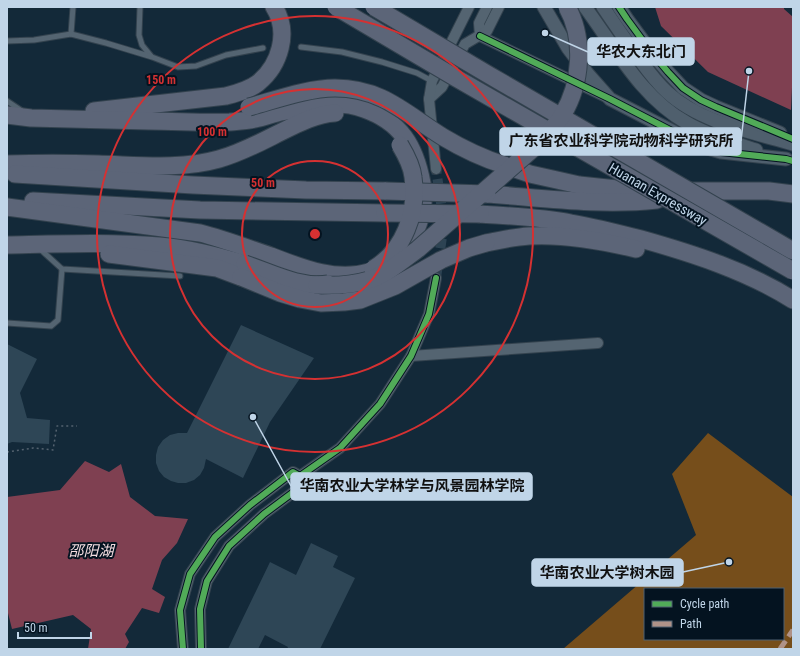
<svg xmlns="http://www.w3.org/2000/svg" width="800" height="656" font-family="'Roboto Condensed','Noto Sans SC',sans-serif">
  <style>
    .forest { fill: #764e1b; fill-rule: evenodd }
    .water { fill: #7f4051 }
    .building { fill: #2e4656 }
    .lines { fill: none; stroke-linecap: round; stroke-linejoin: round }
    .street-tunnel { stroke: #2d4353; stroke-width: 10; stroke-dasharray: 10 5; stroke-linecap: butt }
    .lane-casing { stroke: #33424e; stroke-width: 7 }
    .street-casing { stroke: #33424e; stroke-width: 12 }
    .secondary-casing { stroke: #33424e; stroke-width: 15 }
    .highway-casing { stroke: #33424e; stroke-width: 19 }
    .path { stroke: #54626f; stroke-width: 1.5; stroke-dasharray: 2 3; stroke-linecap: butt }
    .lane { stroke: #546471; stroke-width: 5 }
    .street { stroke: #546471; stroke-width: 10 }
    .secondary { stroke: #4f5f6d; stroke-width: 13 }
    .highway { stroke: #5c6578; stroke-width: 17 }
    .highway-bridge-casing { stroke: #33424e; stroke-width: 19; stroke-linecap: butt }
    .highway-bridge { stroke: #5c6578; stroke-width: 17 }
    .quiet { stroke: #af9288; stroke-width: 5; stroke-dasharray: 10 5; stroke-linecap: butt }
    .cycleway-casing { stroke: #041320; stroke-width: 8 }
    .cycleway { stroke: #51ab58; stroke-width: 6 }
    .ring { fill: none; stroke: #d53132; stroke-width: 2 }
    .labels { text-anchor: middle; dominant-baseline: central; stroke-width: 4; stroke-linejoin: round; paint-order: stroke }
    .street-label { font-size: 14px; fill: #c0d5e8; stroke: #041320 }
    .water-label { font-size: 15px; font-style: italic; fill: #f4dde1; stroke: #041320 }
    .centre { fill: #d53132; stroke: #041320; stroke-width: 2 }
    .ring-label { font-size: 12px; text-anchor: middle; font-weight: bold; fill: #d53132; stroke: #041320; stroke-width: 4; stroke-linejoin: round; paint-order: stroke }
    .leader { fill: none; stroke: #c0d5e8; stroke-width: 1.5 }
    .callout-dot { fill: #c0d5e8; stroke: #041320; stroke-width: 1.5 }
    .callout { fill: #c0d5e8; stroke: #c0d5e8; stroke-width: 1.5 }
    .callout-label { font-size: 15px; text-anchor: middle; font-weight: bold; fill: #111 }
  </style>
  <rect width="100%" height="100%" fill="#132939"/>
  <path class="forest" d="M 708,433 L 793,497 L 793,649 L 563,649 L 696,535 L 672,474 ZM 645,589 L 783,589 L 783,639 L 645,639 Z"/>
  <g class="water">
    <polygon points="655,7 784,7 784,9 793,17 793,65 791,110 708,72 661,26"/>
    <polygon points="85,461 109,472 121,464 130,497 155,516 188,519 177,543 162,560 152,589 165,597 159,613 142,608 125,634 129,642 125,649 88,649 91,629 73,615 12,629 8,613 7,613 7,497 60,490"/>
  </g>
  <g class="building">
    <polygon points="241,325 314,358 270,422 243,478 206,459 204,468 200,475 194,480 186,483 178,483 171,481 164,477 159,471 156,463 156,455 158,447 163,440 170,435 178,433 187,433"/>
    <polygon points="7,344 37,359 20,393 27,418 50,420 49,444 12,442 7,444"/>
    <polygon points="311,543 338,556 333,567 355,578 320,649 287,649 288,647 265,635 258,649 228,649 270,562 296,575"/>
  </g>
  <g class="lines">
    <polyline class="street-tunnel" points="436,278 444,223 436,169"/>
    <g class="lane-casing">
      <g id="lane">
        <polyline points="140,7 139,35 142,45 151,56"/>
        <polyline points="71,34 73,7"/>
        <polyline points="7,41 34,40 71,34 106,43 152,57 178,67 196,66 226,55 263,48"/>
        <polyline points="301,47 342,52 382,62 417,73 432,81"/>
        <polyline points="7,101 22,111"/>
        <polyline points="40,249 62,269 180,276"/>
        <polyline points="7,323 51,326 58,320 62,269"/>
      </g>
    </g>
    <g class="street-casing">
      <g id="street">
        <polyline points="480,36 606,97"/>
        <polyline points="480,36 479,23 487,7"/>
        <polyline points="429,99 442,87 465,44 487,31 499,7"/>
        <polyline points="436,169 429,99 432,81 469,7"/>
        <polyline points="411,356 598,343"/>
        <polyline points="300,476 340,448 380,404 411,356 429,314 436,278"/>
        <polyline points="183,649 180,610 190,574 215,537 250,505 293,472 300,476"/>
        <polyline points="201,649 200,609 207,581 229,546 264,514 303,485 300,476"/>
      </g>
    </g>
    <g class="secondary-casing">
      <g id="secondary">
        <polyline points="544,7 568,48 587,73 610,99 701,146 721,152 786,159"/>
        <path d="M 585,7 C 616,49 641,97 687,123 C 709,136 733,142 756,150"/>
        <path d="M 603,7 C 615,25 627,42 640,60 C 648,71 657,83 667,92 C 699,122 752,132 793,144"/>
        <polyline points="619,7 627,19 652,53 668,72 683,88 701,100 716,107 780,133"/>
      </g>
    </g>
    <g class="highway-casing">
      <g id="highway">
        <path d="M 94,111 L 226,96 C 237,93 249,90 258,83 C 280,65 290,32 274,7"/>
        <path d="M 7,115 L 31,118 C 70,119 109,120 149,121 C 176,121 203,123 230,122 C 238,121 247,121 255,119 C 263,118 272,114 281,112 C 308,106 338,99 364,109 C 401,122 415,146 422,183 C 427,208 416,242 396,257"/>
        <path d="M 7,164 C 37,163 68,163 98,164 C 138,165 180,170 219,159 C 241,153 261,142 281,132 C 297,124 316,114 335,113"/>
        <polyline points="504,165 530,174 557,180 579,185 617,189 642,191 769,191 793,194"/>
        <polyline points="15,174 193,185 306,190 386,191"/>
        <path d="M 487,194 C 543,198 600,206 657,200"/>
        <polyline points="33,201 200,210 385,213"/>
        <path d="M 7,207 L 200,233 C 224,239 247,248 271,256 C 302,268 336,282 369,272"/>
        <path d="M 480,214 C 510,216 541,217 571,223 C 594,227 618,233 641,239 C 694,254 747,271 793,300"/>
        <path d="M 486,243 C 500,240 514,237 529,236 C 563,234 603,241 636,249"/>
        <path d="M 7,245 C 58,244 109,242 159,246 C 188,248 217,256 245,264"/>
        <polyline points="109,254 217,268 241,277"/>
      </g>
    </g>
    <polyline class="path" points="7,452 33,448 53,450 57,426 77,426"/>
    <use href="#lane" class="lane"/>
    <use href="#street" class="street"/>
    <use href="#secondary" class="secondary"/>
    <use href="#highway" class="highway"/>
    <g class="highway-bridge-casing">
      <g id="highway-bridge">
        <polyline points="336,7 456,78 793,271"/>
        <polyline points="374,7 489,75 793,251"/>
        <path d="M 249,107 C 275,100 308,88 335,88 C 382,88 406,114 443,137 C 463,149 482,158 504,165"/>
        <polyline points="386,191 487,194"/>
        <polyline points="385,213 480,214"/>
        <path d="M 245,264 C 272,273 299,288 328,284"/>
        <path d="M 373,269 C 404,251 418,212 413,177 C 412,166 406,155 400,145"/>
        <polyline points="241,277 280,293 300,299 321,303 344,302 360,300 395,286 441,260 469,248 486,243"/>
        <path d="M 317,285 C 334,286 352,285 369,280 C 387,274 403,260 418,249 L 537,145 C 546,135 556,126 563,114 C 581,84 585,39 567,7"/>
      </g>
    </g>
    <use href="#highway-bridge" class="highway-bridge"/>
    <polyline class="quiet" points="780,649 793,630"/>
    <g class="cycleway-casing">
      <g id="cycleway">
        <polyline points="619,7 627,19 652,53 668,72 683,88 701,100 716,107 793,139"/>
        <polyline points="480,36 610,99 701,146 721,152 786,159 793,161"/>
        <polyline points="300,476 340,448 380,404 411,356 429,314 436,278"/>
        <polyline points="183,649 180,610 190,574 215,537 250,505 293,472 300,476"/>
        <polyline points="201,649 200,609 207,581 229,546 264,514 303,485 300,476"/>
      </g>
    </g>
    <use href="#cycleway" class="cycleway"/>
  </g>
  <g class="ring">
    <circle cx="315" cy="234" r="73"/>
    <circle cx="315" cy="234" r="145"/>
    <circle cx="315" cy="234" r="218"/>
  </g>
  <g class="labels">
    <g class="street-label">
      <text transform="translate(658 194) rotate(30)">Huanan Expressway</text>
    </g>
    <g class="water-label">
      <text x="91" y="551">邵阳湖</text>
    </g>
  </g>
  <circle cx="315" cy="234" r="6" class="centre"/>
  <g class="ring-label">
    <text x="161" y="84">150 m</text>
    <text x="212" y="136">100 m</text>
    <text x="263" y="187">50 m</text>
  </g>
  <path class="leader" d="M545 33L588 52M749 71L741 141M253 417L291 486M729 562L683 572"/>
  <g class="callout-dot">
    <circle cx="545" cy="33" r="4"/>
    <circle cx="749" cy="71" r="4"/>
    <circle cx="253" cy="417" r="4"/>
    <circle cx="729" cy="562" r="4"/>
  </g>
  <g class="callout">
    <rect x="588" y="38" width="106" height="27" rx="4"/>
    <rect x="500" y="128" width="241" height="27" rx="4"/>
    <rect x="291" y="473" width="241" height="27" rx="4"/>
    <rect x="532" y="559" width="151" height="27" rx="4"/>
  </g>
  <g class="callout-label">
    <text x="641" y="57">华农大东北门</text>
    <text x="621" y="146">广东省农业科学院动物科学研究所</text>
    <text x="412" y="491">华南农业大学林学与风景园林学院</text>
    <text x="607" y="578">华南农业大学树木园</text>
  </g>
  <rect width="800" height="656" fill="none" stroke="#c0d5e8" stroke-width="16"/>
  <rect x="644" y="588" width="140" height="52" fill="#041320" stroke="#4f6170"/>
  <rect x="652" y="601" width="20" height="6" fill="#51ab58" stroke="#4f6170"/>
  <text x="680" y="608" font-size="12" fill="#c0d5e8">Cycle path</text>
  <rect x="652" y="621" width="20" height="6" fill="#af9288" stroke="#4f6170"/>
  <text x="680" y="628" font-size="12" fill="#c0d5e8">Path</text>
  <path d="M18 632v6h73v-6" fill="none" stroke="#c0d5e8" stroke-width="2"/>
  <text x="24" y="632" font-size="12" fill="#c0d5e8" stroke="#041320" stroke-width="3" paint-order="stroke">50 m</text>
</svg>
